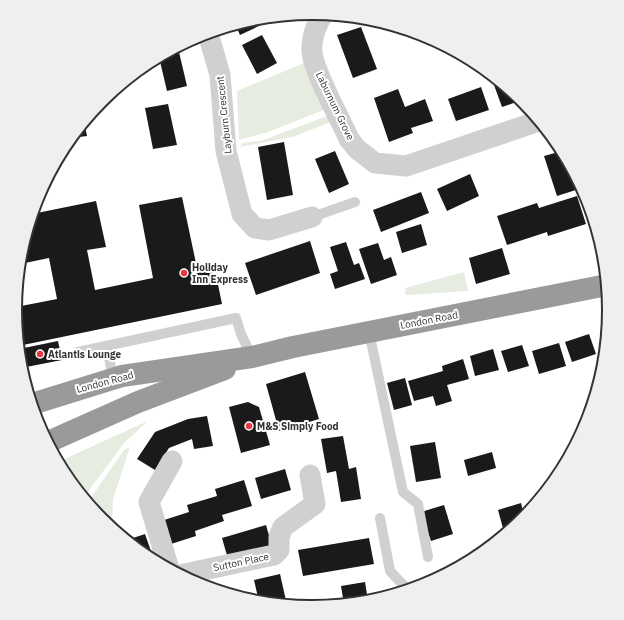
<svg xmlns="http://www.w3.org/2000/svg" width="624" height="620" font-family="'IBM Plex Sans',sans-serif">
  <style>
    .green { fill: #e6ecdf }
    .building { fill: #1a1a1a }
    .lines { fill: none; stroke-linecap: round; stroke-linejoin: round }
    .lane { stroke: #d0d0d0; stroke-width: 10 }
    .street { stroke: #d0d0d0; stroke-width: 21 }
    .highway { stroke: #9a9a9a; stroke-width: 22 }
    .poi-dot { fill: #e63946; stroke: #fff; stroke-width: 1.5 }
    .labels { text-anchor: middle; dominant-baseline: central; stroke-width: 4; stroke-linejoin: round; paint-order: stroke }
    .street-label { font-size: 10px; fill: #333; stroke: #fff }
    .poi-label { font-size: 10px; font-weight: bold; fill: #333; stroke: #fff; text-anchor: start }
    .rim { fill: none; stroke: #333; stroke-width: 2 }
  </style>
  <rect width="100%" height="100%" fill="#fff"/>
  <g class="green">
    <polygon points="304,63 324,110 268,132 239,140 237,91"/>
    <polygon points="327,116 331,122 292,137 240,147 242,143 261,141"/>
    <polygon points="464,272 468,291 406,295 405,288"/>
    <polygon points="148,421 124,443 87,493 82,495 65,475 59,463 60,461"/>
    <polygon points="130,447 113,499 112,528 102,520 86,500 90,499 124,450"/>
  </g>
  <g class="building">
    <polygon points="258,18 261,25 240,35 235,24"/>
    <polygon points="361,27 377,69 353,78 337,35"/>
    <polygon points="262,35 277,63 257,74 242,45"/>
    <polygon points="179,52 187,86 167,91 159,57"/>
    <polygon points="501,83 522,100 502,107 494,85"/>
    <polygon points="481,87 489,110 456,121 448,99"/>
    <polygon points="398,89 405,107 425,99 433,121 411,128 413,133 389,142 374,98"/>
    <polygon points="168,104 177,145 153,149 145,108"/>
    <polygon points="84,122 87,136 71,138"/>
    <polygon points="284,142 293,195 267,200 258,147"/>
    <polygon points="335,151 349,184 329,193 315,159"/>
    <polygon points="562,151 575,174 579,189 557,196 544,156"/>
    <polygon points="470,174 479,196 447,211 437,189"/>
    <polygon points="421,192 429,213 381,232 373,210"/>
    <polygon points="577,196 586,224 548,236 547,232 507,245 497,216 537,203 539,208"/>
    <polygon points="182,197 197,268 214,265 222,304 23,345 16,307 57,299 49,258 20,264 21,252 32,214 96,201 106,247 87,250 95,290 153,278 139,205"/>
    <polygon points="421,224 427,245 402,253 396,232"/>
    <polygon points="310,241 320,273 256,295 245,263"/>
    <polygon points="346,242 354,265 359,263 365,279 335,289 330,274 338,271 330,247"/>
    <polygon points="378,243 384,260 391,257 397,275 371,284 359,249"/>
    <polygon points="502,248 510,274 476,284 469,258"/>
    <polygon points="589,334 596,354 572,362 565,342"/>
    <polygon points="58,341 62,360 21,368 19,349"/>
    <polygon points="559,343 566,366 539,374 532,351"/>
    <polygon points="522,345 529,366 508,372 501,351"/>
    <polygon points="493,349 499,370 475,376 470,356"/>
    <polygon points="463,359 469,379 447,385 452,401 436,406 433,396 414,401 408,381 443,371 442,366"/>
    <polygon points="305,372 319,419 279,431 266,384"/>
    <polygon points="405,378 412,405 394,410 387,383"/>
    <polygon points="248,402 259,407 270,445 241,453 229,407"/>
    <polygon points="207,416 213,446 194,449 192,439 169,448 155,470 137,459 155,432 188,419"/>
    <polygon points="343,436 349,469 356,467 361,499 341,502 336,471 327,473 321,439"/>
    <polygon points="435,442 441,478 416,482 410,446"/>
    <polygon points="492,452 496,468 468,476 464,460"/>
    <polygon points="285,469 291,490 261,499 255,478"/>
    <polygon points="244,480 252,506 222,515 224,521 195,531 196,536 168,545 161,521 189,512 187,505 217,496 215,489"/>
    <polygon points="521,503 523,511 532,508 522,520 510,530 504,532 498,510"/>
    <polygon points="444,505 453,534 431,541 421,512"/>
    <polygon points="266,525 272,546 228,559 222,538"/>
    <polygon points="145,534 153,557 149,558 127,540"/>
    <polygon points="369,538 374,564 303,576 298,550"/>
    <polygon points="280,574 287,605 259,602 254,580"/>
    <polygon points="365,582 368,601 344,604 341,586"/>
  </g>
  <g class="lines">
    <g class="lane">
      <polyline points="312,217 355,202"/>
      <polyline points="369,332 403,492 418,504 428,557"/>
      <polyline points="107,347 113,378"/>
      <polyline points="78,352 236,318 241,334 252,357"/>
      <polyline points="380,518 390,571 408,590"/>
    </g>
    <g class="street">
      <path d="M 323,14 C 316,25 311,38 312,52 C 314,73 340,118 349,139 L 357,149 L 375,163 L 406,166 L 539,121"/>
      <polyline points="208,33 220,75 226,151 242,214 255,228 269,230 312,217"/>
      <polyline points="169,569 149,502 172,461"/>
      <polyline points="180,575 274,555 279,550 279,537 283,527 315,504 310,475"/>
    </g>
    <g class="highway">
      <polyline points="32,404 122,376 252,357 293,347 607,285"/>
      <polyline points="48,442 138,402 225,369"/>
    </g>
  </g>
  <g class="poi-dot">
    <circle cx="184" cy="273" r="4"/>
    <circle cx="40" cy="354" r="4"/>
    <circle cx="249" cy="426" r="4"/>
  </g>
  <g class="labels">
    <g class="street-label">
      <text transform="translate(335 106) rotate(64)">Laburnum Grove</text>
      <text transform="translate(224 115) rotate(-96)">Layburn Crescent</text>
      <text transform="translate(429 320) rotate(-11)">London Road</text>
      <text transform="translate(105 382) rotate(-15)">London Road</text>
      <text transform="translate(241 562) rotate(-12)">Sutton Place</text>
    </g>
    <g class="poi-label">
      <text x="192" y="267">Holiday<tspan x="192" dy="12">Inn Express</tspan></text>
      <text x="48" y="354">Atlantis Lounge</text>
      <text x="257" y="426">M&amp;S Simply Food</text>
    </g>
  </g>
  <path d="M0 0H624V620H0ZM22 310a290 290 0 1 1 580 0a290 290 0 1 1-580 0Z" fill="#efefef" fill-rule="evenodd"/>
  <path class="rim" d="M22 310a290 290 0 1 1 580 0a290 290 0 1 1-580 0Z"/>
</svg>
